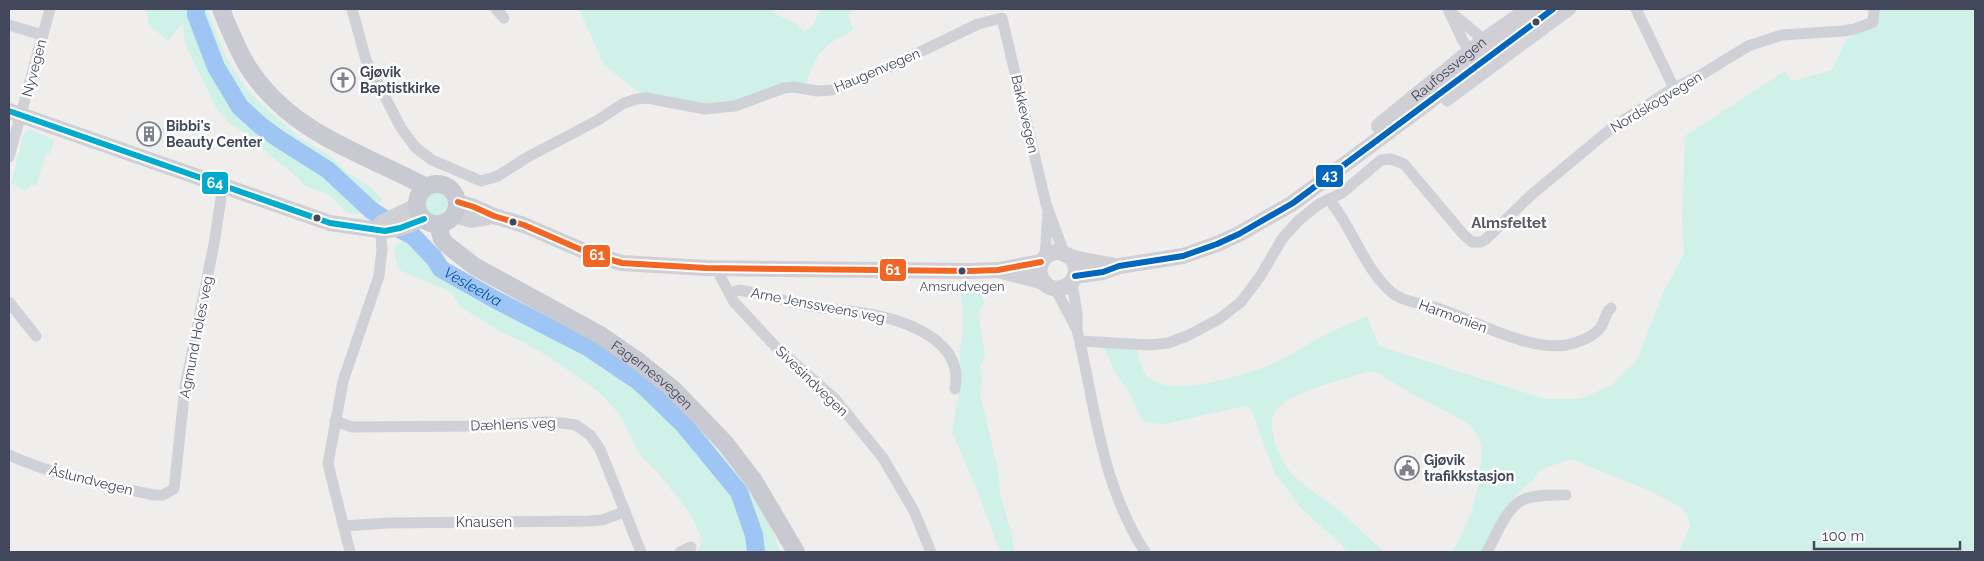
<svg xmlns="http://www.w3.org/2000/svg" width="1984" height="561" font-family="Raleway,sans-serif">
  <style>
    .green { fill: #cff1e7 }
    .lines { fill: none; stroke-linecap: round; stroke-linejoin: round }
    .river { stroke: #9ec5f3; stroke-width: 18 }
    .minor { stroke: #d0d1d6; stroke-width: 11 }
    .secondary { stroke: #cfcfd5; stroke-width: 16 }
    .primary { stroke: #c9cad1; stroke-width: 18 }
    .bus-1-casing { stroke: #fff; stroke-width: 10 }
    .bus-2-casing { stroke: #fff; stroke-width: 10 }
    .bus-3-casing { stroke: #fff; stroke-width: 10 }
    .bus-1 { stroke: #f26522; stroke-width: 6 }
    .bus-2 { stroke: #00a9ce; stroke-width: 6 }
    .bus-3 { stroke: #0065bd; stroke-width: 6 }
    .bus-dot { fill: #43475c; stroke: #fff; stroke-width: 2 }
    .labels { text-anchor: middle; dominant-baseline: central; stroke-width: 5; stroke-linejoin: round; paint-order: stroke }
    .bus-label { font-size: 13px; fill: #43475c; stroke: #fff }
    .street-label { font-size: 14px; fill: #43475c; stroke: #fff }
    .poi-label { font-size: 14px; font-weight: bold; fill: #43475c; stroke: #fff; text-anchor: start }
    .neighbourhood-label { font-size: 15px; font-weight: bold; fill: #585962; stroke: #fff }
    .water-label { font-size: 15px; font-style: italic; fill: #0051b2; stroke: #fff }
    .line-badge { stroke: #fff; stroke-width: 2 }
    .badge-label { font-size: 14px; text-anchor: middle; font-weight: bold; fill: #fff }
  </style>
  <rect width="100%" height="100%" fill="#efeeed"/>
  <g class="green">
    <path d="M 146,9 L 207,9 L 225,55 L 244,86 L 260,103 L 300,138 L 328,154 L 347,173 L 371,187 L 382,200 C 375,207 356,219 346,212 C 340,207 335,199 329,195 C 319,190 304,189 298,178 L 270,155 L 247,134 L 231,125 L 216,108 L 185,43 L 183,23 L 168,41 L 149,25 Z"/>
    <path d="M 579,9 L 772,9 L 775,14 L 796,23 L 804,32 C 814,28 816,18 820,9 L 852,9 L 849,16 L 853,29 C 848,36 839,37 832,42 C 815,54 812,67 805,86 L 733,108 L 649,100 L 604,65 Z"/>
    <path d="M 1875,9 L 1975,9 L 1975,552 L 1679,552 L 1690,526 L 1686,513 L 1680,507 L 1648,490 L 1571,459 L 1545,468 L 1538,472 L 1533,480 L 1522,489 L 1508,505 L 1484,552 L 1452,552 C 1469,525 1479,493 1481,461 C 1481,456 1482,450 1481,445 C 1479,435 1472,427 1464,421 L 1414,395 L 1376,372 L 1366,372 C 1341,381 1298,389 1278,408 C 1262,423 1281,464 1294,476 C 1308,489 1325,499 1340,511 C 1355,525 1369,540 1385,552 L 1347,552 L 1340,543 L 1302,509 L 1274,472 L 1251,409 L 1244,406 L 1165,424 L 1146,422 L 1142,420 L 1129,392 L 1113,369 L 1101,340 L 1138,348 C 1136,355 1141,367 1145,373 C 1164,403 1251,373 1279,361 C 1290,356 1301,348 1312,342 C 1329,332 1349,324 1367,316 L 1379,346 L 1545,399 L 1580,399 L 1610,386 L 1637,360 L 1663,293 L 1684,254 L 1682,221 L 1685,136 L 1785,71 L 1792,81 L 1832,70 L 1847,38 C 1867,31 1869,29 1875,9 Z"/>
    <polygon points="29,129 53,139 54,141 50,154 46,153 36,186 31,184 26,191 11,183 24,133"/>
    <circle cx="436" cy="204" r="12"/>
    <path d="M 405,239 L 409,239 L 426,260 L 513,317 L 557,340 L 575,340 L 587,337 C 646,370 690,413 732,466 C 744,482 758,498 767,516 C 772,528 776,540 780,552 L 697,552 L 702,540 L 691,515 L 660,475 L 640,455 L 620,415 L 599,392 L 551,358 L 523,342 L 503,333 L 461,307 L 451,292 L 399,270 L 395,256 L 394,248 Z"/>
    <polygon points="969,282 980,290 984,303 979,311 979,319 985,355 980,367 982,380 980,394 999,474 1000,493 1010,528 1015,552 1000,552 976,487 952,432 962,377 959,355 963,332 963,314 960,283"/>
  </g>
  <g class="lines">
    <path class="river" id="s1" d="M 196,9 L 196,15 L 216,67 L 240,107 L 261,126 L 279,139 L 328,170 L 371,210 L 401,230 L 413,236 L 434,258 L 441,269 L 496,300 L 589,348 L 638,381 L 648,390 L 684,425 L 739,492 L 754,535 L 756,552"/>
    <g class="minor">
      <polyline points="352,9 366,60 401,128 416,148 432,160 481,181 498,176 526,158 598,120 624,103 637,99 647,98 705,109 735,106 784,88 794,87 817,91 832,90 889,67 978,24 1002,18 1046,204 1064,253"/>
      <polyline points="496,9 504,18"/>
      <polyline points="1448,9 1463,41 1475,57"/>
      <polyline points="1636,9 1674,88"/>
      <polyline points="1453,14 1478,35 1486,45"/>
      <polyline points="9,25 42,35"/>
      <polyline points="1447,101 1571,9"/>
      <polyline points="9,157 50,9"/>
      <path d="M 1330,199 C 1333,206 1338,211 1342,218 C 1357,242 1369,272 1390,291 C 1403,303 1423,303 1440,309 C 1476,321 1536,356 1574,343 C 1584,340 1597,334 1602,325 C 1606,318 1605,313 1611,308"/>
      <polyline points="1045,257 1048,212"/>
      <polyline points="718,268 720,276 734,302 776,347 835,399 883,458 914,511 931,552"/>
      <path d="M 1072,282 L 1077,314 L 1077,330 C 1096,408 1100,482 1145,552"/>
      <polyline points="1055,288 1076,328"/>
      <path d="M 729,293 L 739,290 C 763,294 786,302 810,306 C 827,309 846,310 863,313 C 902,319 965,339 955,389"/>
      <polyline points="9,302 36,336"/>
      <polyline points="1080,341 1149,345 1168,343 1187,336 1219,319 1241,302 1261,275 1282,239 1298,221 1319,204 1342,193 1381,160 1391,159 1404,164 1463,234 1472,242 1481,242 1486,239 1530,196 1613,127 1674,88 1701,75 1748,46 1782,35 1843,31 1855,29 1873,22 1874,9"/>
      <polyline points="335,421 352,427 478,426 543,422 562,423 576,425 590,435 600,449 641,552"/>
      <path d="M 9,455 C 55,476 105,485 154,495 L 163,495 L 174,489 L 185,387 L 214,244 L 223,185"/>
      <polyline points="343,526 389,523 589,521 602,520 624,512"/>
      <polyline points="350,552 328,464 343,381 379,276 382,250 381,236 376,229"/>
      <polyline points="680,552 691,547"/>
      <path d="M 1487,552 C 1496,536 1504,513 1519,502 C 1530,494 1553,495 1566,495"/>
    </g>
    <g class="secondary">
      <polyline points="9,111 330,223 385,231 400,228 424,219"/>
      <path id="s2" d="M 1379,126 L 1483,41 L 1529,9"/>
      <polyline points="458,202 474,207 494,216 524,225 591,254 622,263 706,268 970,271 998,270 1041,262"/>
      <polyline points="455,215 472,220 494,216"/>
      <polyline points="376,229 383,222 417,206"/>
      <path d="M 1072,258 C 1088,281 1053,302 1041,278 C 1039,273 1039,268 1041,263 C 1044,257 1049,253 1056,252 C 1063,251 1067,257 1074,258 C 1088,262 1102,263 1116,266"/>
      <polyline points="1002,271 1044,282"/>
      <polyline points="1075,276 1103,272 1119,266 1183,256 1217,244 1239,234 1293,203 1553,9"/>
    </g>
    <g class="primary">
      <path d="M 221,9 C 229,29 237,49 248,67 C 291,134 361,152 426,187"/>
      <circle cx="437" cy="204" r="20"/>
      <path id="s3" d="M 438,225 L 442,239 L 446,244 L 474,266 L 600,335 L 638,361 L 673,389 L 725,443 L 754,481 L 796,552"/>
    </g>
    <g class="bus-1-casing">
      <polyline id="bus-1" points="458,202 474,207 494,216 524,225 591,254 622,263 706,268 970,271 998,270 1041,262"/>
    </g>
    <g class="bus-2-casing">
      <polyline id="bus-2" points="9,111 330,223 385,231 400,228 424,219"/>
    </g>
    <g class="bus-3-casing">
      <polyline id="bus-3" points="1075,276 1103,272 1119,266 1183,256 1217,244 1239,234 1293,203 1553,9"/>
    </g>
    <use href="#bus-1" class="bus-1"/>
    <use href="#bus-2" class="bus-2"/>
    <use href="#bus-3" class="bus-3"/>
  </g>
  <defs>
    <g id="church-ring" transform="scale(1.25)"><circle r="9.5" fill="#fff" stroke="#7f818f" stroke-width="1.5"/><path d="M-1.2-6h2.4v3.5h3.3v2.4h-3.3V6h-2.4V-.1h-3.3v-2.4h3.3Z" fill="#7f818f"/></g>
    <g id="building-ring" transform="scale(1.25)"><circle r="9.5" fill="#fff" stroke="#7f818f" stroke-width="1.5"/><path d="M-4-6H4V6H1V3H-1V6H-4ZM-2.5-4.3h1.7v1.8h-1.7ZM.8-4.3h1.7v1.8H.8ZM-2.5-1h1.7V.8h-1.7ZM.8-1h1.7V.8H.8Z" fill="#7f818f"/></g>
    <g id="civic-ring" transform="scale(1.25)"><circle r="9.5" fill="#fff" stroke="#7f818f" stroke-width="1.5"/><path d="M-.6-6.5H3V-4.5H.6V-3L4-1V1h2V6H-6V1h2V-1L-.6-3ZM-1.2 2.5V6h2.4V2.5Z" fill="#7f818f"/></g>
  </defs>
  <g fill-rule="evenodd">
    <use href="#church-ring" x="343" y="80"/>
    <use href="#building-ring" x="149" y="134"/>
    <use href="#civic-ring" x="1407" y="468"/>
  </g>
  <g class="bus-dot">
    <circle cx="1536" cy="22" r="4.5"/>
    <circle cx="317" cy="218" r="4.5"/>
    <circle cx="513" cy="222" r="4.5"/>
    <circle cx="962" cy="271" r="4.5"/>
  </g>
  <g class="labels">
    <g class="bus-label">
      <text x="962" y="286">Amsrudvegen</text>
    </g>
    <g class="street-label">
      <text transform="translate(34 68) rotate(-75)">Nyvegen</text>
      <text stroke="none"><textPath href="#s2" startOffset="90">Raufossvegen</textPath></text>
      <text transform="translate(877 70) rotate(-23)">Haugenvegen</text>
      <text transform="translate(1656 102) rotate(-31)">Nordskogvegen</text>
      <text transform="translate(1025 114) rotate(77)">Bakkevegen</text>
      <text transform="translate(818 305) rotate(11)">Arne Jenssveens veg</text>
      <text transform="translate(1453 316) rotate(20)">Harmonien</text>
      <text transform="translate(196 337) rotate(-79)">Agmund Holes veg</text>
      <text stroke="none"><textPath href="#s3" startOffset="266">Fagernesvegen</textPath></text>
      <text transform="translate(812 381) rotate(44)">Sivesindvegen</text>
      <text transform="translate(513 424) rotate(-2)">Dæhlens veg</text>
      <text transform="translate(91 480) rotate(14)">Åslundvegen</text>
      <text x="484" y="522">Knausen</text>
    </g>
    <g class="poi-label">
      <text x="360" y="72">Gjøvik<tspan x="360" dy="16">Baptistkirke</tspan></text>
      <text x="166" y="126">Bibbi's<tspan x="166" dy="16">Beauty Center</tspan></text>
      <text x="1424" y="460">Gjøvik<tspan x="1424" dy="16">trafikkstasjon</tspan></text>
    </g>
    <g class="neighbourhood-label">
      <text x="1509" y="223">Almsfeltet</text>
    </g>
    <g class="water-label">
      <text stroke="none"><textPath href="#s1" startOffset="405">Vesleelva</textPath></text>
    </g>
  </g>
  <g class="line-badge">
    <rect x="1315" y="164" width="29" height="24" rx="5" fill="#0065bd"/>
    <rect x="201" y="171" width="28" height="24" rx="5" fill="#00a9ce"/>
    <rect x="582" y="244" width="29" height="24" rx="5" fill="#f26522"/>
    <rect x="879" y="258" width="28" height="24" rx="5" fill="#f26522"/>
  </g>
  <g class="badge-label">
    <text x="1330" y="180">43</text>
    <text x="215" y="188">64</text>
    <text x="597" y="260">61</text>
    <text x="893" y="275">61</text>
  </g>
  <rect width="1984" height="561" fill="none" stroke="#43475c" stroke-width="20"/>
  <path d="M1814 541v8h146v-8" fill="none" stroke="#43475c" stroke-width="2.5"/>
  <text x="1822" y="541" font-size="15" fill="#43475c" stroke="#ffffff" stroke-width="4" paint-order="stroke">100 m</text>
</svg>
